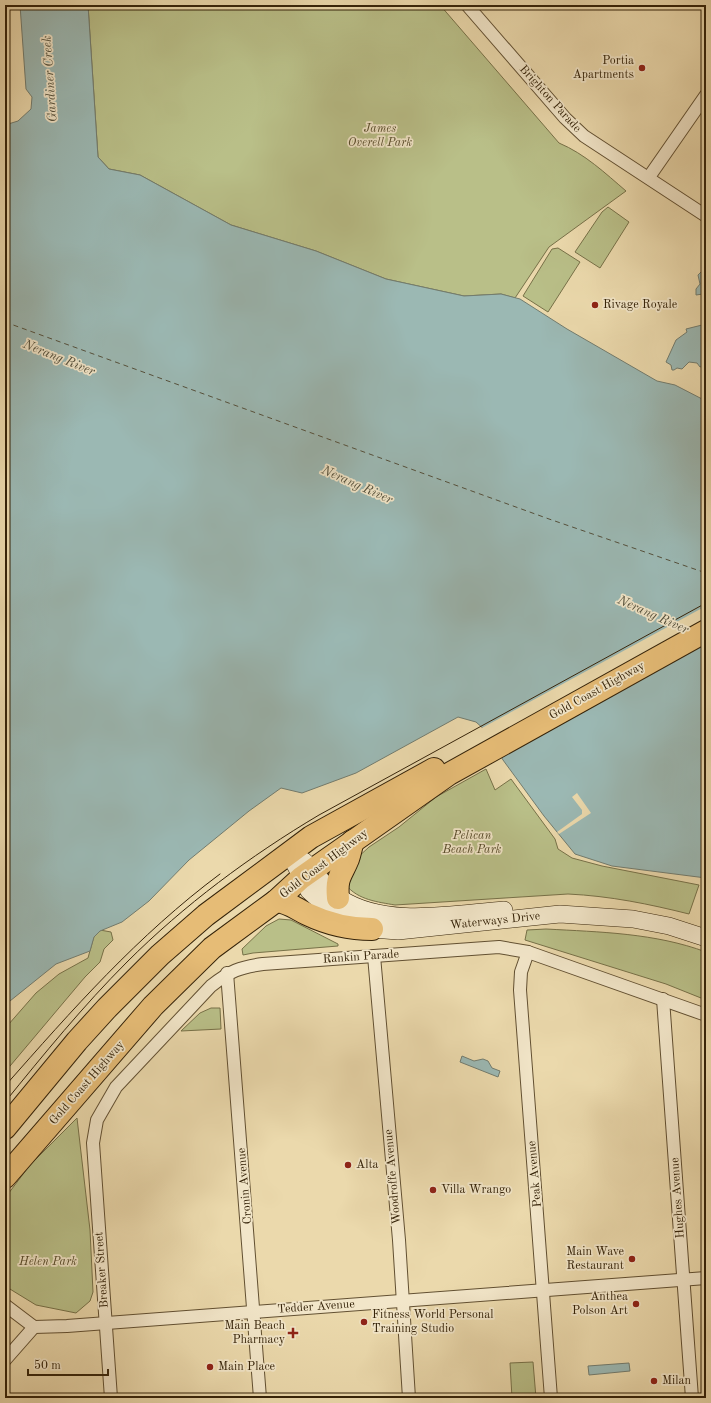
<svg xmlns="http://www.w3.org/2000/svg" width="711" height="1403" font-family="'Old Standard TT',serif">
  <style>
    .green { fill: #b9bf88; stroke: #777148 }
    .water { fill: #9bb8b3; stroke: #727c6f }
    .pier { fill: #ebd9ac }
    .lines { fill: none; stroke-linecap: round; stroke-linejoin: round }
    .ferry { stroke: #54503c; stroke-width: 1; stroke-dasharray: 5 4; stroke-linecap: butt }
    .street-casing { stroke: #625032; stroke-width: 14 }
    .secondary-casing { stroke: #352309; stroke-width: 18 }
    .highway-casing { stroke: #352309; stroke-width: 24 }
    .street { stroke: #f2e6c9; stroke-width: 12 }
    .secondary { stroke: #f2e6c9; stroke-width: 17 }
    .highway { stroke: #e6bc76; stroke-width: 22 }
    .tram { stroke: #352309; stroke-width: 1 }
    .poi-dot { fill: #8f2418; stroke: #f2e6c9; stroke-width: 1.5 }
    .labels { text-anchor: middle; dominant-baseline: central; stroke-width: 3.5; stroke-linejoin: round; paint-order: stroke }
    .poi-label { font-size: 12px; fill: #352309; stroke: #f2e6c9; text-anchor: start }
    .street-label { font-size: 12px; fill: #352309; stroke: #f2e6c9 }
    .park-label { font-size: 12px; font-style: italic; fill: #564a29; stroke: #f2e6c9 }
    .water-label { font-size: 13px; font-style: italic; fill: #54503c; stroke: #f2e6c9 }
  </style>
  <rect width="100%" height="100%" fill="#ebd9ac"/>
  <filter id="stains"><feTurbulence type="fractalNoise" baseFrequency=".005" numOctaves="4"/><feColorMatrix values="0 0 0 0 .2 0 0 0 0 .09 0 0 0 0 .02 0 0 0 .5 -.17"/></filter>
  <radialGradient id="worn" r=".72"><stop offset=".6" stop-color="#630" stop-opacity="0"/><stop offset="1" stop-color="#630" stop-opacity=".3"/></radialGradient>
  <g class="green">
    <path d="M 88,5 L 440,5 L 559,143 C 585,154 605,173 626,191 L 549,247 L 515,298 L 501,294 L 464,296 L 386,279 L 316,251 L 231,225 L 140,175 L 109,169 L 98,157 Z"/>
    <polygon points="608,207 629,222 600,268 575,252 602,212"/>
    <polygon points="558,248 580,262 548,312 523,296 552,249"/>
    <path d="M 486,769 L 495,790 L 511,779 L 555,839 L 558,849 L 572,858 L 602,866 L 699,885 L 689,914 C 649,904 610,896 568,894 L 395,905 C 378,902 358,900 346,885 L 356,859 L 369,847 L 399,827 L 436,797 Z"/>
    <polygon points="279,919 291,920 338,944 338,946 253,953 243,955 242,949 266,926"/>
    <path d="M 546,929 C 600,932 655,933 706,952 L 706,1000 L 666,984 L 525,940 L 527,930 Z"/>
    <polygon points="100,930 111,932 113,940 104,949 100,962 85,977 5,1072 5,1032 8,1025 36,993 59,974 88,958 94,936"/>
    <polygon points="211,1008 220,1008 221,1029 181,1031 200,1013"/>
    <polygon points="77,1118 90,1230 93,1292 90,1301 76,1313 36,1305 5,1286 5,1198 30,1165"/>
    <polygon points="533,1362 536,1398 512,1398 510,1363"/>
  </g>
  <g class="water">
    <polygon points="20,5 88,5 98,157 109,169 140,175 231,225 316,251 386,279 464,296 501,294 520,299 567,329 657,381 675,385 706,401 706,878 612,866 575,854 544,816 503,760 486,731 476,722 458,717 356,773 302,793 281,788 249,811 189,860 149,901 122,922 100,931 94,937 90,951 56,964 5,1005 5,125 18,121 31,109 32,97 26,89"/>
    <polygon points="703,270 706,270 706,287 703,294 696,295 696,289 700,284 698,275"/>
    <polygon points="706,324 706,365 700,367 697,363 689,362 682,369 677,368 674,370 672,370 671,365 666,362 676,340 687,332 686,329"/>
    <polygon points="462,1056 474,1061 483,1059 488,1061 492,1068 500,1071 498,1077 460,1062"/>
    <polygon points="629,1363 630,1371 589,1375 588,1366"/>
  </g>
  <g class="pier">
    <polygon points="706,606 706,639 497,753 480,729"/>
    <polygon points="577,793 591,813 559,834 557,832 582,814 582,810 572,797"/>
  </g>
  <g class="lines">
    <polyline class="ferry" points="5,322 549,519 706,573"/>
    <g class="street-casing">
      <g id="street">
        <polyline points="467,5 565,118 584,136 706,216"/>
        <polyline points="649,177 706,95"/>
        <polyline points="528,952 521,972 520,990 551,1398"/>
        <polyline points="374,956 399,1240 409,1398"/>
        <polyline points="227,973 260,1398"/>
        <polyline points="663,999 692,1398"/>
        <polyline points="5,1305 34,1327 67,1326 706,1278"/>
        <polyline points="5,1360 34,1327"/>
        <path d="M 111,1398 L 93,1143 L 97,1120 L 116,1087 L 211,986 C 230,971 240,967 263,964 L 499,947 L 528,952 L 706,1015"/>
      </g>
    </g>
    <g class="secondary-casing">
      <g id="secondary">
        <polyline points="289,853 309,891 327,907 348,919 372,929 398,931 560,914 633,919 669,926 706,938"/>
        <path d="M 304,861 C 317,872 325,889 340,898 C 385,928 453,914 504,910"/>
      </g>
    </g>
    <g class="highway-casing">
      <g id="highway">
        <path d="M 338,898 C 336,877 341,876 348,859 C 350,853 351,847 353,841"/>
        <path d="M 276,901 C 289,902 296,909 307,914 C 328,924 349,929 372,929"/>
        <polyline points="5,1128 77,1041 107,1008 160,955 206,915 311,837 434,769"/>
        <polyline points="5,1177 153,1006 212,948 276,901 301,878 449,774 706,631"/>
      </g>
    </g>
    <use href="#street" class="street"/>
    <use href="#secondary" class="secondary"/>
    <use href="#highway" class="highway"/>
    <g class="tram">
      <path d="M 5,1086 C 72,1010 138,935 220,874"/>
      <path d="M 5,1102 C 44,1054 83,1006 127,962 C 184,905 250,856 319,815 L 706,603"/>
    </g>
  </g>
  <g class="poi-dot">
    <circle cx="642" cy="68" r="4"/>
    <circle cx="595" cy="305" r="4"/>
    <circle cx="348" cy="1165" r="4"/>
    <circle cx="433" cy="1190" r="4"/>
    <circle cx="632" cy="1259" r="4"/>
    <circle cx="636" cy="1304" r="4"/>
    <circle cx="364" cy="1322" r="4"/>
    <path d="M291 1327h4v4h4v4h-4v4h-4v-4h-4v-4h4z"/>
    <circle cx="210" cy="1367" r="4"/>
    <circle cx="654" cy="1381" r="4"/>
  </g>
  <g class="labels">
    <g class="poi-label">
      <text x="634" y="61" text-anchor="end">Portia<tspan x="634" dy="14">Apartments</tspan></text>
      <text x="603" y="305">Rivage Royale</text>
      <text x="356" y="1165">Alta</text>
      <text x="441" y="1190">Villa Wrango</text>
      <text x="624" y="1252" text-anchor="end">Main Wave<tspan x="624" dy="14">Restaurant</tspan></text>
      <text x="628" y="1297" text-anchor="end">Anthea<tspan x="628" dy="14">Polson Art</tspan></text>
      <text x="372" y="1315">Fitness World Personal<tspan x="372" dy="14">Training Studio</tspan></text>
      <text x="285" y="1326" text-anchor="end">Main Beach<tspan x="285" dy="14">Pharmacy</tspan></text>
      <text x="218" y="1367">Main Place</text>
      <text x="662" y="1381">Milan</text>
    </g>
    <g class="street-label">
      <text transform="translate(550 99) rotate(48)">Brighton Parade</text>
      <text transform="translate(597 691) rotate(-29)">Gold Coast Highway</text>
      <text transform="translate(324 864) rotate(-37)">Gold Coast Highway</text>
      <text transform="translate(495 921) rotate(-6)">Waterways Drive</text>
      <text transform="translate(361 957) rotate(-4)">Rankin Parade</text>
      <text transform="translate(87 1083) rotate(-49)">Gold Coast Highway</text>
      <text transform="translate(535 1174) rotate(-95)">Peak Avenue</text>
      <text transform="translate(393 1177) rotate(-95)">Woodroffe Avenue</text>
      <text transform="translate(245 1186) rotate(-95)">Cronin Avenue</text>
      <text transform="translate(678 1198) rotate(-94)">Hughes Avenue</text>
      <text transform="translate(102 1270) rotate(-94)">Breaker Street</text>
      <text transform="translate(316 1307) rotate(-4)">Tedder Avenue</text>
    </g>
    <g class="park-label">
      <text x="380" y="129">James<tspan x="380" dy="14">Overell Park</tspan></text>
      <text x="472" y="836">Pelican<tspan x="472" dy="14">Beach Park</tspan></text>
      <text x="48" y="1262">Helen Park</text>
    </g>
    <g class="water-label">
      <text transform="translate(50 79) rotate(-94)">Gardiner Creek</text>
      <text transform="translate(59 358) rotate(22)">Nerang River</text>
      <text transform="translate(357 485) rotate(24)">Nerang River</text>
      <text transform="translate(653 615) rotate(24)">Nerang River</text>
    </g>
  </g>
  <rect width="711" height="1403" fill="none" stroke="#ebd9ac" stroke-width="20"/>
  <rect x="6" y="6" width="699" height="1391" fill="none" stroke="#352309" stroke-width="2"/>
  <rect x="10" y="10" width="691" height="1383" fill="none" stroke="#352309"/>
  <path d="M28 1369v6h80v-6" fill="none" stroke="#352309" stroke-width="2"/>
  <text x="34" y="1369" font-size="12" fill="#352309" stroke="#f2e6c9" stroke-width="3" paint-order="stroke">50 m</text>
  <rect width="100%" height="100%" filter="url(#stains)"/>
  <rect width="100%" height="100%" fill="url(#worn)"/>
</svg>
